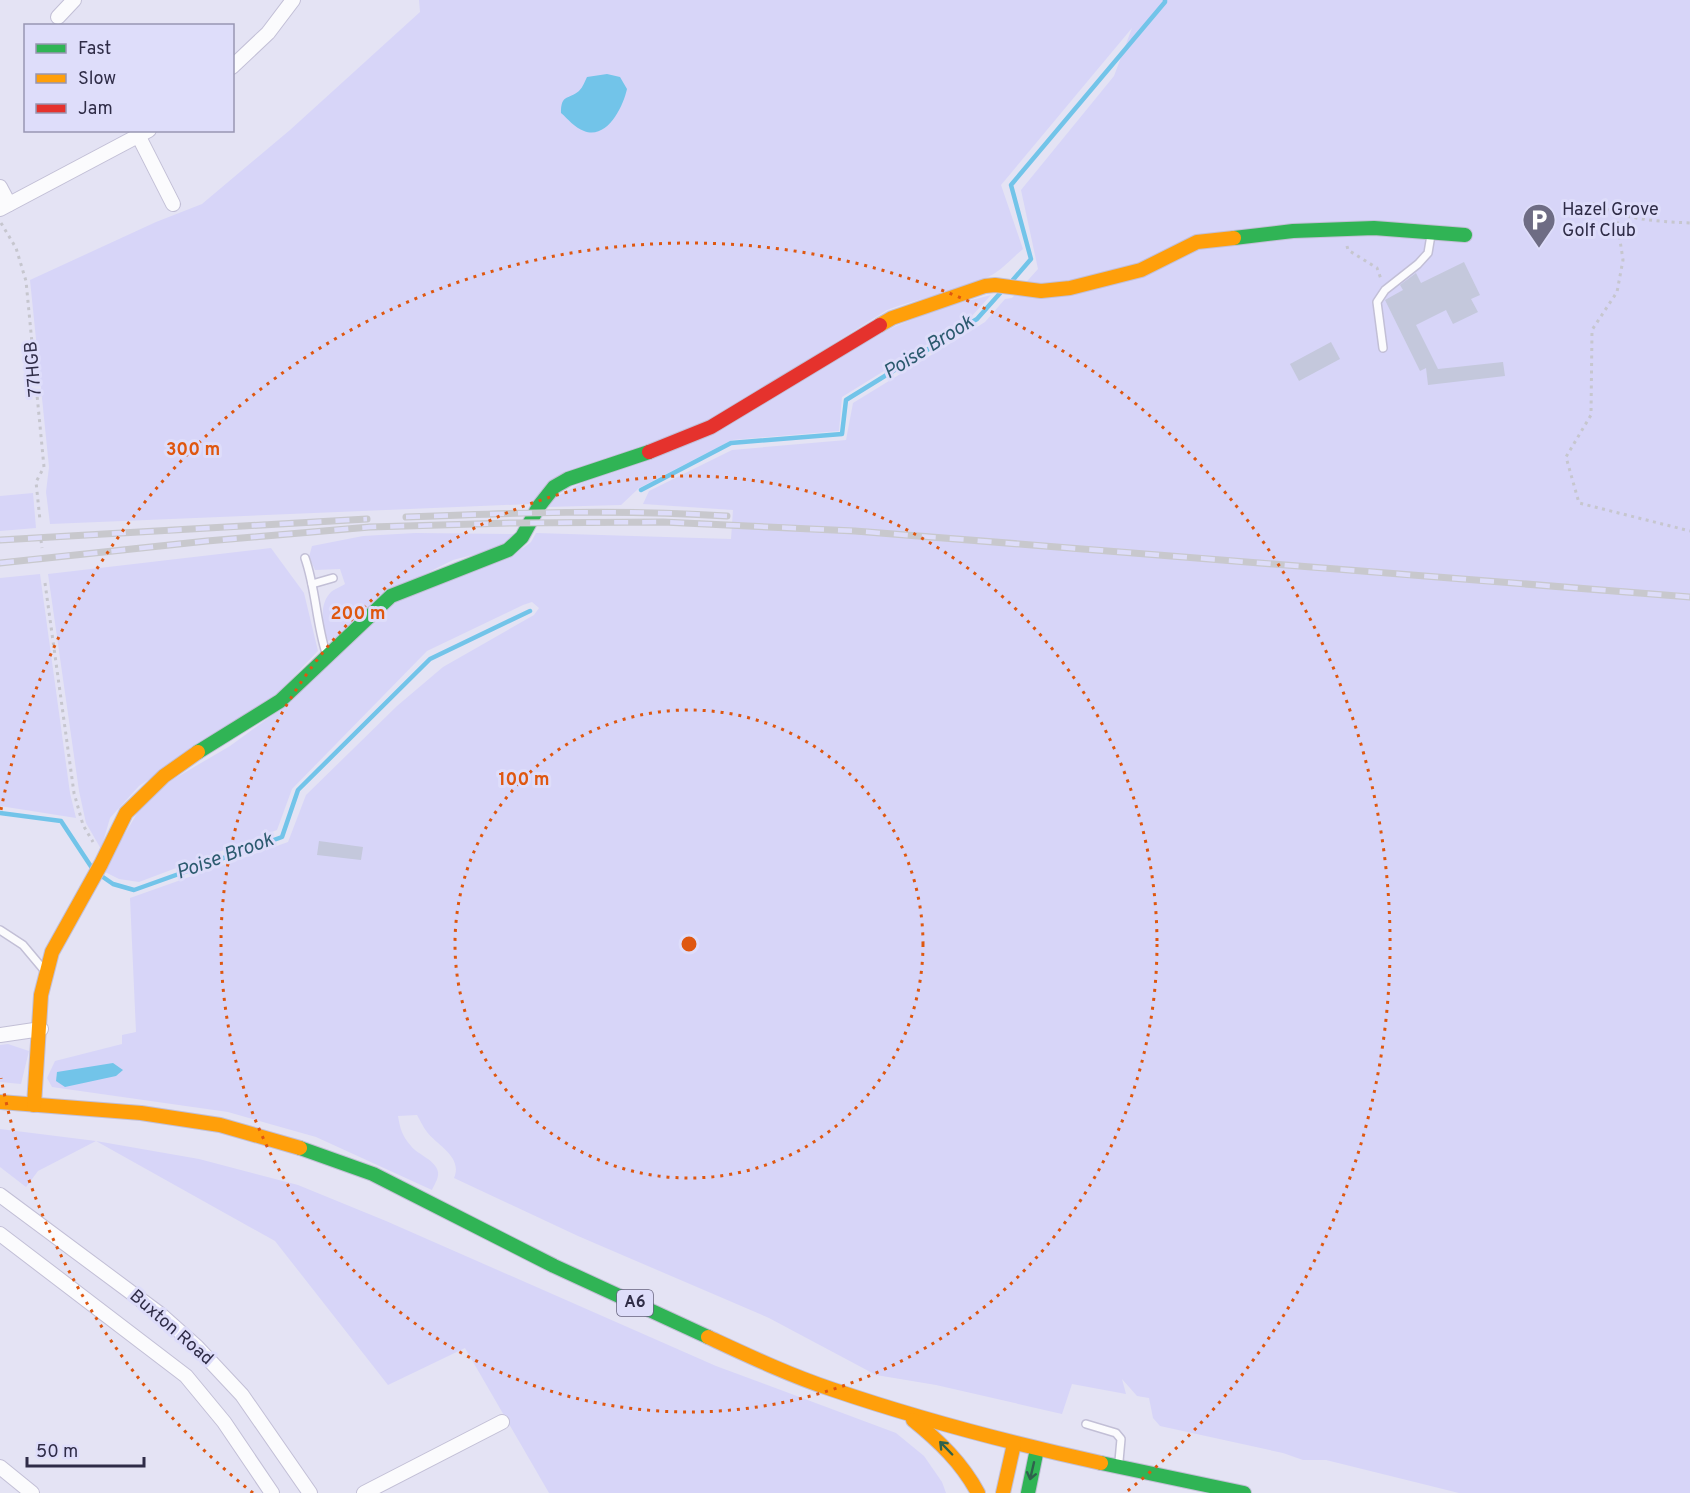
<svg xmlns="http://www.w3.org/2000/svg" width="1690" height="1493" font-family="Overpass,sans-serif">
  <style>
    .green { fill: #d7d5f8 }
    .water { fill: #72c4e9 }
    .lines { fill: none; stroke-linecap: round; stroke-linejoin: round }
    .stream { stroke: #72c4e9; stroke-width: 4.5 }
    .building { fill: #c4c8dc }
    .lane-casing { stroke: #c2bfd6; stroke-width: 10 }
    .street-casing { stroke: #c2bfd6; stroke-width: 16 }
    .fast-casing { stroke: #c2bfd6; stroke-width: 16 }
    .slow-casing { stroke: #c2bfd6; stroke-width: 16 }
    .jam-casing { stroke: #c2bfd6; stroke-width: 16 }
    .path { stroke: #c6c6ce; stroke-width: 3; stroke-dasharray: 3 4.5; stroke-linecap: butt }
    .lane { stroke: #fbfbfd; stroke-width: 7 }
    .street { stroke: #fbfbfd; stroke-width: 14 }
    .fast { stroke: #30b455; stroke-width: 14 }
    .slow { stroke: #ff9f0a; stroke-width: 14 }
    .jam { stroke: #e5322d; stroke-width: 14 }
    .rail-casing { stroke: #c8c8cd; stroke-width: 7 }
    .rail { stroke: #deddfa; stroke-width: 4.5; stroke-dasharray: 14; stroke-linecap: butt }
    .oneway { stroke: #2f624d }
    .ring { fill: none; stroke: #df570f; stroke-width: 3; stroke-dasharray: 3 6 }
    .labels { text-anchor: middle; dominant-baseline: central; stroke-width: 6; stroke-linejoin: round; paint-order: stroke }
    .shield { fill: #deddfa; stroke: #64617d; stroke-width: 1.5 }
    .shield-label { font-size: 16px; font-weight: bold; fill: #2f2c47 }
    .poi-label { font-size: 18px; fill: #2f2c47; stroke: #deddfa; text-anchor: start }
    .street-label { font-size: 18px; fill: #2f2c47; stroke: #deddfa }
    .water-label { font-size: 20px; font-style: italic; fill: #2b5a6e; stroke: #deddfa }
    .centre { fill: #df570f; stroke: #deddfa; stroke-width: 3 }
    .ring-label { font-size: 18px; text-anchor: middle; font-weight: bold; fill: #df570f; stroke: #deddfa; stroke-width: 6; stroke-linejoin: round; paint-order: stroke }
  </style>
  <rect width="100%" height="100%" fill="#e4e3f4"/>
  <g class="green">
    <path d="M 419,0 L 1690,0 L 1690,1493 L 1459,1493 L 1326,1460 L 1303,1460 L 1283,1453 L 1160,1426 L 1153,1418 L 1149,1398 L 1137,1396 L 1122,1379 L 1126,1394 L 1072,1384 L 1062,1414 L 936,1385 L 876,1375 L 769,1318 L 578,1236 L 454,1178 C 463,1157 438,1146 427,1132 C 423,1127 420,1120 417,1115 L 398,1116 C 400,1128 402,1136 411,1146 C 418,1155 436,1160 438,1172 C 439,1178 434,1185 432,1190 L 316,1137 L 228,1112 L 52,1087 L 47,1078 L 55,1061 L 122,1044 L 122,1035 L 136,1032 L 130,898 L 288,842 L 306,795 L 397,706 L 443,667 L 534,615 L 539,608 L 532,602 L 523,605 L 427,651 L 292,789 L 277,830 L 139,882 L 119,879 L 103,871 L 139,810 L 172,780 L 230,746 L 286,705 L 399,599 L 523,548 L 531,542 L 536,533 L 731,539 L 733,510 L 643,504 L 649,491 L 732,450 L 846,440 L 853,403 L 985,322 L 1005,299 L 1012,298 L 1038,269 L 1021,190 L 1114,76 L 1132,28 L 1001,185 L 1023,249 C 1013,257 1002,270 990,276 C 958,293 921,297 887,310 L 713,419 L 530,504 L 50,524 L 46,492 L 49,467 L 30,280 L 156,222 L 202,204 L 290,130 L 420,12 Z"/>
    <polygon points="991,295 971,317 842,397 839,431 732,440 639,488 621,505 547,507 552,499 589,479 896,326 944,307"/>
    <polygon points="33,493 36,528 0,531 0,496"/>
    <path d="M 415,533 L 515,534 L 507,546 L 453,560 L 413,580 L 337,637 L 328,641 C 323,626 318,605 331,592 C 334,589 341,587 345,584 L 340,569 L 315,570 L 309,557 L 312,546 L 363,536 Z"/>
    <polygon points="271,548 304,593 318,651 277,694 139,786 110,818 101,849 86,823 79,791 48,574"/>
    <polygon points="40,574 70,793 76,818 0,806 0,578"/>
    <polygon points="8,1044 29,1051 21,1084 0,1082 0,1045"/>
    <polygon points="0,1129 96,1141 199,1159 298,1185 386,1221 716,1366 896,1433 924,1456 942,1482 946,1493 549,1493 465,1348 388,1385 275,1241 96,1141 38,1171 26,1187 0,1167"/>
  </g>
  <g class="water">
    <path d="M 607,74 L 620,77 L 627,89 C 623,107 607,140 584,131 C 575,128 568,119 561,113 C 561,94 568,100 579,91 C 583,87 585,81 587,77 Z"/>
    <polygon points="113,1063 123,1070 116,1076 65,1087 56,1081 57,1072"/>
  </g>
  <g class="lines">
    <g class="stream">
      <polyline points="1012,281 1031,259 1011,185 1165,2 1165,0"/>
      <polyline points="641,490 731,443 842,434 846,400 977,319 1002,291"/>
      <polyline points="0,813 61,821 92,868"/>
      <polyline points="100,875 113,884 134,890 282,837 298,790 430,659 530,611"/>
    </g>
  </g>
  <g class="building">
    <polygon points="1464,262 1480,295 1471,299 1478,312 1453,324 1446,310 1416,325 1438,369 1503,362 1505,376 1428,385 1426,368 1420,371 1385,300 1403,290 1400,285 1416,273 1421,283"/>
    <polygon points="1331,342 1340,359 1299,381 1290,364"/>
    <polygon points="319,841 363,847 361,860 317,855"/>
  </g>
  <g class="lines">
    <g class="lane-casing">
      <g id="lane">
        <polyline points="1383,348 1377,302 1385,290 1418,264 1428,253 1431,235"/>
        <path d="M 305,558 C 316,589 316,622 326,653"/>
        <polyline points="312,584 333,578"/>
        <polyline points="0,930 23,945 44,970"/>
        <polyline points="1086,1424 1116,1433 1121,1439 1119,1461"/>
      </g>
    </g>
    <g class="street-casing">
      <g id="street">
        <polyline points="58,17 74,0"/>
        <polyline points="232,67 268,33 293,0"/>
        <polyline points="139,137 173,204"/>
        <polyline points="0,187 9,204"/>
        <polyline points="0,209 149,130"/>
        <polyline points="0,1035 41,1029"/>
        <polyline points="0,1195 160,1314 197,1347 242,1395 310,1493"/>
        <polyline points="0,1234 186,1376 224,1422 272,1493"/>
        <polyline points="0,1467 32,1493"/>
        <polyline points="364,1493 502,1422"/>
      </g>
    </g>
    <g class="fast-casing">
      <g id="fast">
        <polyline points="1234,238 1293,231 1374,228 1465,235"/>
        <polyline points="198,752 280,701 391,596 508,550 522,537 539,506 554,487 568,479 649,452"/>
        <polyline points="300,1148 373,1174 554,1266 708,1337"/>
        <polyline points="1101,1463 1244,1493"/>
        <polyline points="1028,1493 1037,1449"/>
      </g>
    </g>
    <g class="slow-casing">
      <g id="slow">
        <polyline points="880,325 892,318 985,286 995,285 1041,291 1070,288 1141,270 1197,242 1234,238"/>
        <polyline points="0,1102 141,1113 220,1125 300,1148"/>
        <polyline points="34,1105 41,995 52,952 101,864 126,813 164,776 198,752"/>
        <path d="M 708,1337 C 749,1356 789,1375 831,1389 C 919,1419 1010,1443 1101,1463"/>
        <path d="M 913,1420 C 939,1441 962,1463 978,1493"/>
        <polyline points="1003,1493 1014,1444"/>
      </g>
    </g>
    <g class="jam-casing">
      <polyline id="jam" points="649,452 711,427 880,325"/>
    </g>
    <g class="path">
      <path d="M 1592,203 C 1627,220 1652,221 1690,223"/>
      <polyline points="1616,214 1623,260 1617,292 1592,330 1591,415 1566,457 1579,503 1690,531"/>
      <polyline points="1,223 16,248 26,281 44,467 36,482 40,520"/>
      <polyline points="1347,246 1348,250 1377,268 1381,279"/>
      <polyline points="41,540 42,548"/>
      <polyline points="45,583 74,793 83,825 93,842"/>
    </g>
    <use href="#lane" class="lane"/>
    <use href="#street" class="street"/>
    <use href="#fast" class="fast"/>
    <use href="#slow" class="slow"/>
    <use href="#jam" class="jam"/>
    <g class="rail-casing">
      <g id="rail">
        <path d="M 406,517 C 513,513 620,509 727,516"/>
        <polyline points="0,540 367,519"/>
        <polyline points="0,563 207,541 370,527 512,523 663,522 855,531 1690,597"/>
      </g>
    </g>
    <use href="#rail" class="rail"/>
  </g>
  <defs><path id="oneway-shaft" d="M-6 0H5M1.5-3L5.5 0L1.5 3" fill="none" stroke-width="1.6" stroke-linecap="round" stroke-linejoin="round" transform="scale(1.5)"/></defs>
  <g class="oneway">
    <use href="#oneway-shaft" transform="translate(946 1448) rotate(-134)"/>
    <use href="#oneway-shaft" transform="translate(1032 1471) rotate(103)"/>
  </g>
  <g class="ring">
    <circle cx="689" cy="944" r="234"/>
    <circle cx="689" cy="944" r="468"/>
    <path d="M253 1493A701 701 0 0 1 1 1078M1 810A701 701 0 1 1 1125 1493"/>
  </g>
  <defs>
    <g id="parking-pin" transform="scale(1.725)"><path d="M0 17L-7.5 6A9.5 9.5 0 1 1 7.5 6Z" fill="#6e6c84" stroke="#deddfa"/><path d="M-3.5-5.5H1a3.5 3.5 0 0 1 0 7H-1V5.5H-3.5ZM-1-3.4V-.6H.8a1.4 1.4 0 0 0 0-2.8Z" fill="#fff"/></g>
  </defs>
  <g fill-rule="evenodd">
    <use href="#parking-pin" x="1539" y="220"/>
  </g>
  <g class="labels">
    <rect class="shield" x="617" y="1290" width="36" height="26" rx="4.5"/>
    <g class="shield-label">
      <text x="635" y="1303">A6</text>
    </g>
    <g class="poi-label">
      <text x="1562" y="210">Hazel Grove<tspan x="1562" dy="21">Golf Club</tspan></text>
    </g>
    <g class="street-label">
      <text transform="translate(34 369) rotate(-95)">77HGB</text>
      <text transform="translate(171 1328) rotate(41)">Buxton Road</text>
    </g>
    <g class="water-label">
      <text transform="translate(929 348) rotate(-32)">Poise Brook</text>
      <text transform="translate(225 857) rotate(-20)">Poise Brook</text>
    </g>
  </g>
  <circle cx="689" cy="944" r="9" class="centre"/>
  <g class="ring-label">
    <text x="193" y="455">300 m</text>
    <text x="358" y="619">200 m</text>
    <text x="524" y="785">100 m</text>
  </g>
  <rect x="24" y="24" width="210" height="108" fill="#deddfa" stroke="#9896b2" stroke-width="1.5"/>
  <rect x="36" y="44" width="30" height="9" fill="#30b455" stroke="#9896b2" stroke-width="1.5"/>
  <text x="78" y="54" font-size="18" fill="#2f2c47">Fast</text>
  <rect x="36" y="74" width="30" height="9" fill="#ff9f0a" stroke="#9896b2" stroke-width="1.5"/>
  <text x="78" y="84" font-size="18" fill="#2f2c47">Slow</text>
  <rect x="36" y="104" width="30" height="9" fill="#e5322d" stroke="#9896b2" stroke-width="1.5"/>
  <text x="78" y="114" font-size="18" fill="#2f2c47">Jam</text>
  <path d="M27 1457v9h117v-9" fill="none" stroke="#2f2c47" stroke-width="3"/>
  <text x="36" y="1457" font-size="18" fill="#2f2c47" stroke="#deddfa" stroke-width="4.5" paint-order="stroke">50 m</text>
</svg>
